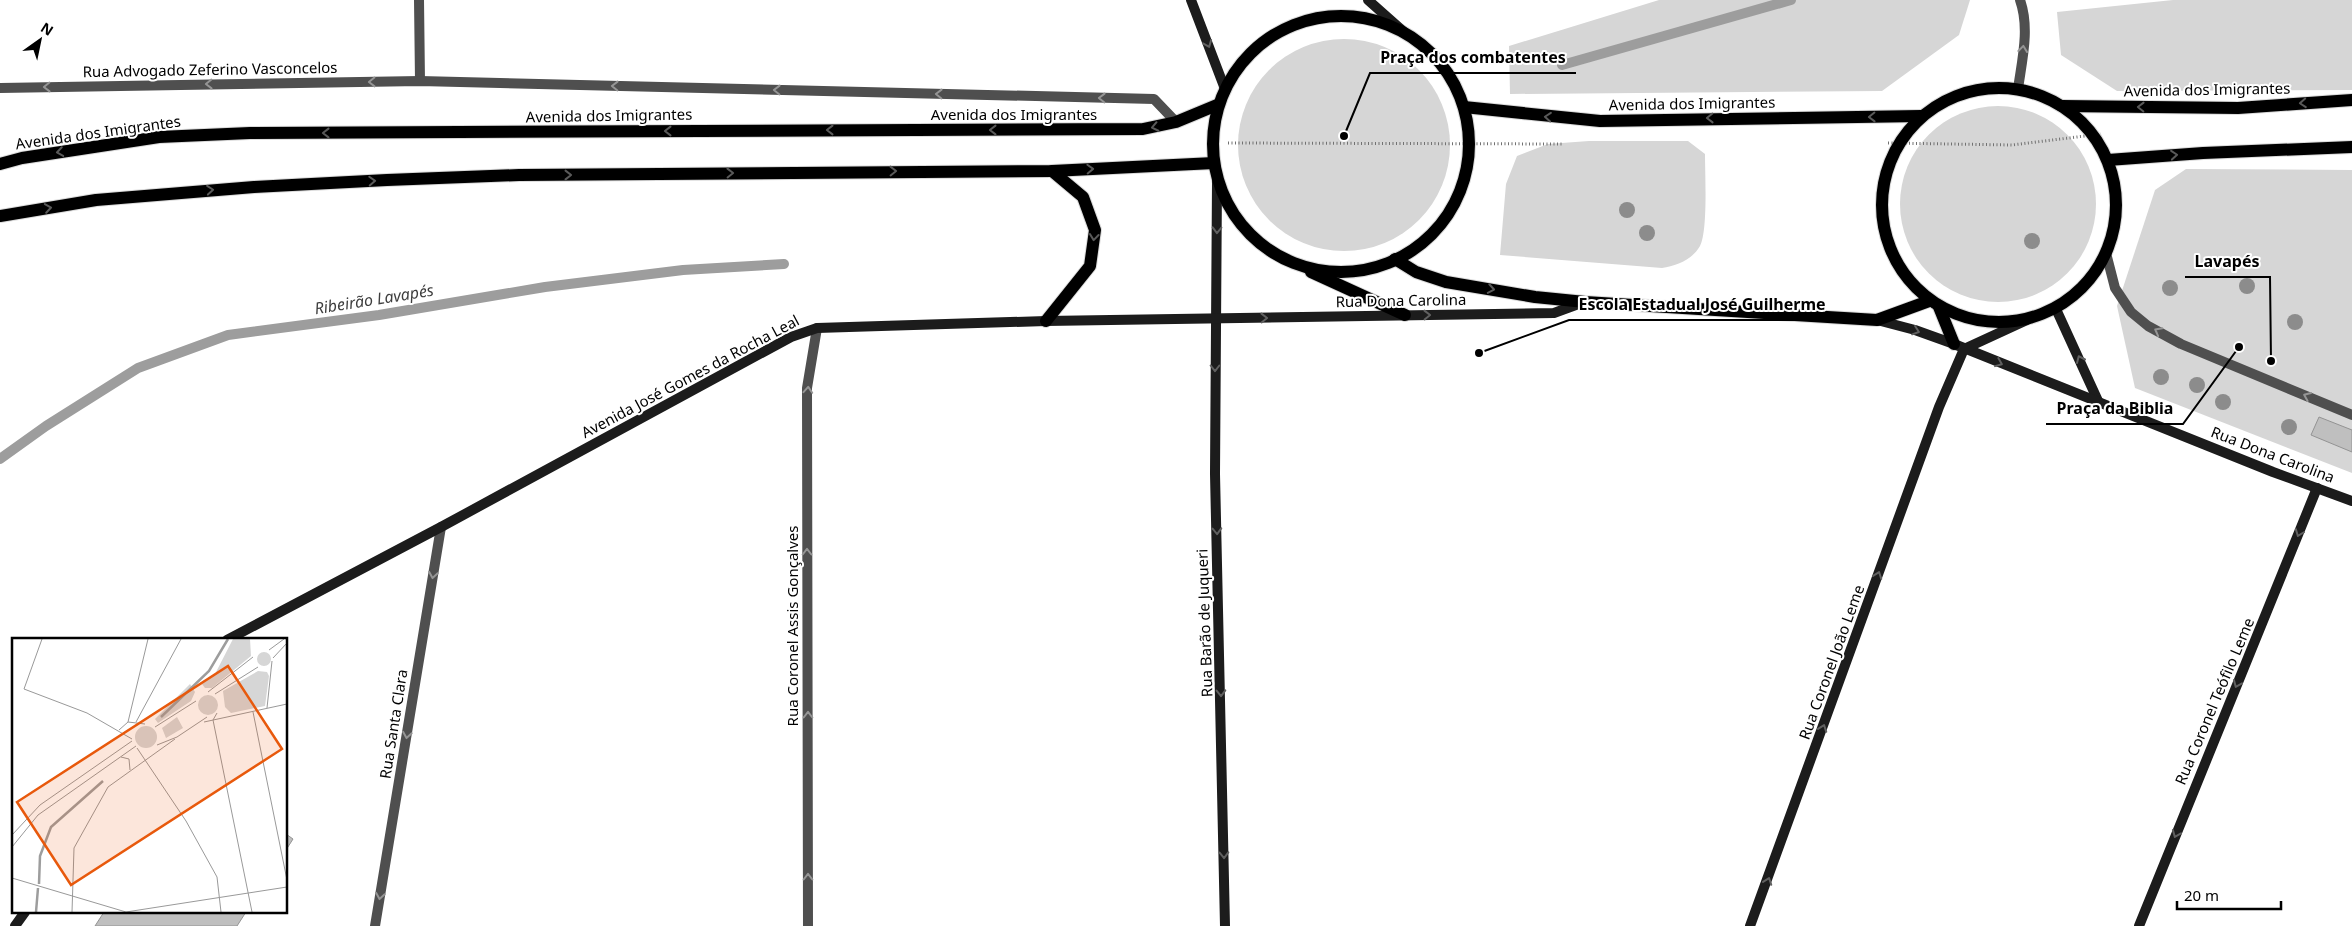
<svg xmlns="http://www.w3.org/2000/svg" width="2352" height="926" font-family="'Noto Sans',sans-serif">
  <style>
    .green { fill: #d6d6d6 }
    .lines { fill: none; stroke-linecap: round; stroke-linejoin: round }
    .stream { stroke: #9d9d9d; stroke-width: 10 }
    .building { fill: #bfbfbf; stroke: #939393 }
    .primary-casing { stroke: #dbdbdb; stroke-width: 14 }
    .path { stroke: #717171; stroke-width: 3; stroke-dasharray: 1 2.5; stroke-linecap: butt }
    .lane { stroke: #4f4f4f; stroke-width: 10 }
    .street { stroke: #4f4f4f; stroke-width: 10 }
    .secondary { stroke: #1c1c1c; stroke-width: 10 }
    .primary { stroke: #000; stroke-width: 12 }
    .tree { fill: #8c8c8c }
    .oneway { stroke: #606060 }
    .oneway2 { stroke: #959595 }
    .oneway3 { stroke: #595959 }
    .labels { text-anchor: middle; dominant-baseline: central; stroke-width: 4; stroke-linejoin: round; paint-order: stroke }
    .street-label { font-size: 15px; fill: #000; stroke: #fff }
    .water-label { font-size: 16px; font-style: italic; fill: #3e3e3e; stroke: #fff }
    .inset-river { fill: none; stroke: #9d9d9d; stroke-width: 2.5 }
    .inset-road { fill: none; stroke: #999; stroke-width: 1 }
    .view { fill: #e8590c; fill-opacity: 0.15; stroke: #e8590c; stroke-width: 2.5 }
    .inset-edge { fill: none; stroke: #000; stroke-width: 2.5 }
    .leader { fill: none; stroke: #000; stroke-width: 2 }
    .callout-dot { fill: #000; stroke: #fff; stroke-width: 2 }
    .callout-label { font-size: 16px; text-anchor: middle; font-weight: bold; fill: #000; stroke: #fff; stroke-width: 4; stroke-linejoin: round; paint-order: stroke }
  </style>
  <rect width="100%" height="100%" fill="#fff"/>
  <g class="green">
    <polygon points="1659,0 1970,0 1959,35 1882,91 1510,94 1509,46"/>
    <polygon points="2173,0 2352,0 2352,90 2117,91 2061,55 2057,12"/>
    <circle cx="1344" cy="145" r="106"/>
    <circle cx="1998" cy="204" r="98"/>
    <path d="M 1589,141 L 1688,141 L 1705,154 C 1705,173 1708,231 1700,246 C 1692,260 1676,266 1662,268 L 1500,255 L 1506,184 L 1517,156 L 1548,144 Z"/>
    <polygon points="2186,169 2352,170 2352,473 2135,388 2117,306 2155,190"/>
  </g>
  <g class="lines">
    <g class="stream">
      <polyline points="1562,65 1791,0"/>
      <polyline points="0,459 46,426 138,368 228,335 379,315 545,287 683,270 784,264"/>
    </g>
  </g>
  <g class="building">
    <polygon points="2319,417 2352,430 2352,452 2311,435"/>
    <polygon points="286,834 293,839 286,850"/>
    <polygon points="104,912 246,912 237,926 95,926"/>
  </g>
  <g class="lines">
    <g class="primary-casing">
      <g id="primary">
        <circle cx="1341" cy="144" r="128"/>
        <circle cx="1999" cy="205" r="117"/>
        <polyline points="2062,106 2238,108 2352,100"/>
        <polyline points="1464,107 1600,121 1921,116"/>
        <polyline points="2108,160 2203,153 2352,147"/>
        <polyline points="0,164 22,158 159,137 250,133 1143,129 1176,122 1217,105"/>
        <polyline points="0,216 96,200 254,187 387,180 519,175 1052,171 1214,163"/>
        <polyline points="1395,259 1416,272 1446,282 1535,297 1585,302 1877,320 1929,301"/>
        <polyline points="1311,272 1405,315"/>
        <polyline points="1939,307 1954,344"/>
        <polyline points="1046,321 1090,266 1095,230 1083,197 1052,171"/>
      </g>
    </g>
    <g class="path">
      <polyline points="1228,143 1562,144"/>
      <polyline points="1888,143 2012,145 2101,134"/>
    </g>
    <polyline class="lane" points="2106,253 2115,288 2131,312 2148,326 2181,344 2352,415"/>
    <g class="street">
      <polyline points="419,0 420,81"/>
      <polyline points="0,88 420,81 1154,99 1176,122"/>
      <path d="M 2018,89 C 2022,60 2030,28 2020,0"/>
      <polyline points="375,926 441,527"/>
      <polyline points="808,926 807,388 817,328"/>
    </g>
    <g class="secondary">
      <polyline points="1191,0 1225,89"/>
      <polyline points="1368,0 1404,32"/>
      <polyline points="1217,182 1215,474 1225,926"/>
      <polyline points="2056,309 2099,403"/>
      <polyline points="1877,320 1915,330 1954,344 2273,472 2352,501"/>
      <polyline points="227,640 441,527 791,337 817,328 1046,321 1554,313 1584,302"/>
      <polyline points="15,926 25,912"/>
      <polyline points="1750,926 1939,407 1964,349 2027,320"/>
      <polyline points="2139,926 2317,488"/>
    </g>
    <use href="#primary" class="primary"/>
  </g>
  <g class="tree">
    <circle cx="1627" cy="210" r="8"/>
    <circle cx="1647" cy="233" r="8"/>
    <circle cx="2032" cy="241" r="8"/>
    <circle cx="2247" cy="286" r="8"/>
    <circle cx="2170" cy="288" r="8"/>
    <circle cx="2295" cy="322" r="8"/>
    <circle cx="2161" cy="377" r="8"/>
    <circle cx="2197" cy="385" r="8"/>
    <circle cx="2223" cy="402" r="8"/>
    <circle cx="2289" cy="427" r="8"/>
  </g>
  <defs><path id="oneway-chevron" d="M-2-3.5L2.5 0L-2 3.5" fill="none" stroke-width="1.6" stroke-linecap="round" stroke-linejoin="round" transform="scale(1.25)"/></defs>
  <g class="oneway">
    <use href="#oneway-chevron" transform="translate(1208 44) rotate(68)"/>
    <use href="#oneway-chevron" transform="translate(1217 230) rotate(91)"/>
    <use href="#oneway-chevron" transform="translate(1427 315) rotate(-1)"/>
    <use href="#oneway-chevron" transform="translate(1264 318) rotate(-1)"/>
    <use href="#oneway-chevron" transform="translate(1916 331) rotate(19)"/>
    <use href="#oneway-chevron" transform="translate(2080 359) rotate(-114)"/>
    <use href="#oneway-chevron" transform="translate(1999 363) rotate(22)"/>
    <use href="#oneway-chevron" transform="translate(1215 368) rotate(90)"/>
    <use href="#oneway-chevron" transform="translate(1217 531) rotate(88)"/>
    <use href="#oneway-chevron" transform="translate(2299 533) rotate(111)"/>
    <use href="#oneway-chevron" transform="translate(1878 575) rotate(-70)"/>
    <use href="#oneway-chevron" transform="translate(2237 684) rotate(113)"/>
    <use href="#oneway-chevron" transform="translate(1221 693) rotate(89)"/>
    <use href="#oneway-chevron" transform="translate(1823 728) rotate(-70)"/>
    <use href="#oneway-chevron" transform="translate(2176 834) rotate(112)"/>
    <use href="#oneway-chevron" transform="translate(1224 855) rotate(89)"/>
    <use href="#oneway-chevron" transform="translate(1768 881) rotate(-70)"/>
  </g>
  <g class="oneway2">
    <use href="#oneway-chevron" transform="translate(2023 49) rotate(-83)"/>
    <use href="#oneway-chevron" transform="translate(372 82) rotate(179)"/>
    <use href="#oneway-chevron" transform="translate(209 84) rotate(179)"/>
    <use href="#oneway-chevron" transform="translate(615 86) rotate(-179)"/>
    <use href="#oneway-chevron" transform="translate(47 87) rotate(179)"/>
    <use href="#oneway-chevron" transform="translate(777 90) rotate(-179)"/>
    <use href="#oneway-chevron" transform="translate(939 94) rotate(-179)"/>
    <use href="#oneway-chevron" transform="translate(1102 98) rotate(-179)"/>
    <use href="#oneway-chevron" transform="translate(2158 331) rotate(-152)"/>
    <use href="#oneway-chevron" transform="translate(808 390) rotate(-86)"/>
    <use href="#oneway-chevron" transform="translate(2307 396) rotate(-157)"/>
    <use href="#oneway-chevron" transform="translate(807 552) rotate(-90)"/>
    <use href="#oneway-chevron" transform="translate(433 575) rotate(99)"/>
    <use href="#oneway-chevron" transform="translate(808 715) rotate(-90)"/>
    <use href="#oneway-chevron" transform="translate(407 735) rotate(99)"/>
    <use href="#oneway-chevron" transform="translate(808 877) rotate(-90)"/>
    <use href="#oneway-chevron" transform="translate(380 896) rotate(99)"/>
  </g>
  <g class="oneway3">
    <use href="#oneway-chevron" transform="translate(2303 103) rotate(176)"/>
    <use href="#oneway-chevron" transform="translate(2141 107) rotate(-179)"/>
    <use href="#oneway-chevron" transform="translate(1548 117) rotate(-175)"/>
    <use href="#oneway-chevron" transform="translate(1872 117) rotate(179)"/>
    <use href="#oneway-chevron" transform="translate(1710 118) rotate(179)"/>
    <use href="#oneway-chevron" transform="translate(1155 127) rotate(168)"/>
    <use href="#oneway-chevron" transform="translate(830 130) rotate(180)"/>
    <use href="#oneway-chevron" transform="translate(993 130) rotate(180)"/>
    <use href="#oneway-chevron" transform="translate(668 131) rotate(180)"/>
    <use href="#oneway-chevron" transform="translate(326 133) rotate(180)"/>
    <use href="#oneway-chevron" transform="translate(60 152) rotate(171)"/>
    <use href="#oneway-chevron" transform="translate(2174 155) rotate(-5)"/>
    <use href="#oneway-chevron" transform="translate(1090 169) rotate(-2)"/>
    <use href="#oneway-chevron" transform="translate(893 171) rotate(-1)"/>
    <use href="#oneway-chevron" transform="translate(730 173) rotate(-1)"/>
    <use href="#oneway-chevron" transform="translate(568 175)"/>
    <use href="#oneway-chevron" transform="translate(372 181) rotate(-3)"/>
    <use href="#oneway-chevron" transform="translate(210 190) rotate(-5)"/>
    <use href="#oneway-chevron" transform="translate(48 208) rotate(-9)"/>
    <use href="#oneway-chevron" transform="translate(1094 237) rotate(96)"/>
    <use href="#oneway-chevron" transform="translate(1491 289) rotate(10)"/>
  </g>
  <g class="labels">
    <g class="street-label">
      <text transform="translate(210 69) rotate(-1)">Rua Advogado Zeferino Vasconcelos</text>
      <text transform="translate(2207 89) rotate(-1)">Avenida dos Imigrantes</text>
      <text transform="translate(1692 103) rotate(-1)">Avenida dos Imigrantes</text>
      <text x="1014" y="114">Avenida dos Imigrantes</text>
      <text transform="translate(609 115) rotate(-1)">Avenida dos Imigrantes</text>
      <text transform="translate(98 132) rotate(-8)">Avenida dos Imigrantes</text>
      <text transform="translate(1401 300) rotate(-1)">Rua Dona Carolina</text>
      <text transform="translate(690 376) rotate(-28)">Avenida José Gomes da Rocha Leal</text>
      <text transform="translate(2273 454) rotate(21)">Rua Dona Carolina</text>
      <text transform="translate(1204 623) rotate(-92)">Rua Barão de Juqueri</text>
      <text transform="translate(792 626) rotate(-90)">Rua Coronel Assis Gonçalves</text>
      <text transform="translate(1831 662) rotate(-70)">Rua Coronel João Leme</text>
      <text transform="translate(2214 701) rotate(-67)">Rua Coronel Teófilo Leme</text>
      <text transform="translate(393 724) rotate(-81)">Rua Santa Clara</text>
    </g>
    <g class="water-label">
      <text transform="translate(374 299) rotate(-9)">Ribeirão Lavapés</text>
    </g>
  </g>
  <g transform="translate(12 638)">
    <rect width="275" height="275" fill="#fff"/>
    <path d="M 221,1 L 238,1 L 239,18 L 200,50 L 193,50 L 190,46 L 203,36 ZM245 21a7 7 0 1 1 14 0a7 7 0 1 1-14 0ZM 246,33 L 255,34 L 257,38 L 253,68 L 219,75 L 213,69 L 211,53 ZM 178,46 L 183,54 L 179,63 L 146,85 L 143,81 ZM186 67a10 10 0 1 1 20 0a10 10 0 1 1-20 0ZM 165,79 L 171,90 L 154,100 L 150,90 ZM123 99a11 11 0 1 1 22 0a11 11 0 1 1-22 0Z" fill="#d6d6d6"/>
    <path class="inset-river" d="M 149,79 L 197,33 L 216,1M 27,246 L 28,218 L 39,189 L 91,143M 24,274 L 26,250"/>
    <path class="inset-road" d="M 30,1 L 12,51 L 75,75 L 120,101M 257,12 L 272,1M 261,20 L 275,5M 196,54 L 241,19M 203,56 L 246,29M 255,70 L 260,23M 241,74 L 275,242M 205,75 L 201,82 L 240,274M 116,84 L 136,1M 124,84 L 169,1M 192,84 L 275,66M 143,89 L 184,63M 107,92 L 116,84 L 133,86M 145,107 L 165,99 L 195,79M 125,110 L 174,183 L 205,239 L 209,274M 109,119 L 117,121 L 118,132M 0,197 L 28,167 L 120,103M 0,209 L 26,177 L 124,108M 0,240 L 114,274 L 275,249M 60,274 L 62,210 L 96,149 L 163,101"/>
    <path class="view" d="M 216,28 L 270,111 L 59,247 L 5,164 Z"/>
    <rect width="275" height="275" class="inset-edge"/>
  </g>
  <path class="leader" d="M1344 136L1370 73H1576M2271 361L2270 277H2185M1479 353L1569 320H1836M2239 347L2183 424H2046"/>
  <g class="callout-dot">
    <circle cx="1344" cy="136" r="5"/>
    <circle cx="2271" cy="361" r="5"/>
    <circle cx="1479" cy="353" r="5"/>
    <circle cx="2239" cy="347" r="5"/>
  </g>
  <g class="callout-label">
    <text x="1473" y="63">Praça dos combatentes</text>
    <text x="2227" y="267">Lavapés</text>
    <text x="1702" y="310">Escola Estadual José Guilherme</text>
    <text x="2115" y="414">Praça da Biblia</text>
  </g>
  <g transform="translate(40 40) rotate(33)" stroke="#ffffff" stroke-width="4" paint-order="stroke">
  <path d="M0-4L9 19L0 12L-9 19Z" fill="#000000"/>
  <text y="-8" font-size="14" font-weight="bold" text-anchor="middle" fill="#000000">N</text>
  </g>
  <path d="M2177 901v8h104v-8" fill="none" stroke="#000000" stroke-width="2.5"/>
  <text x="2184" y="901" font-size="15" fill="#000000" stroke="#ffffff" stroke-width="4" paint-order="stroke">20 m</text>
</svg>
